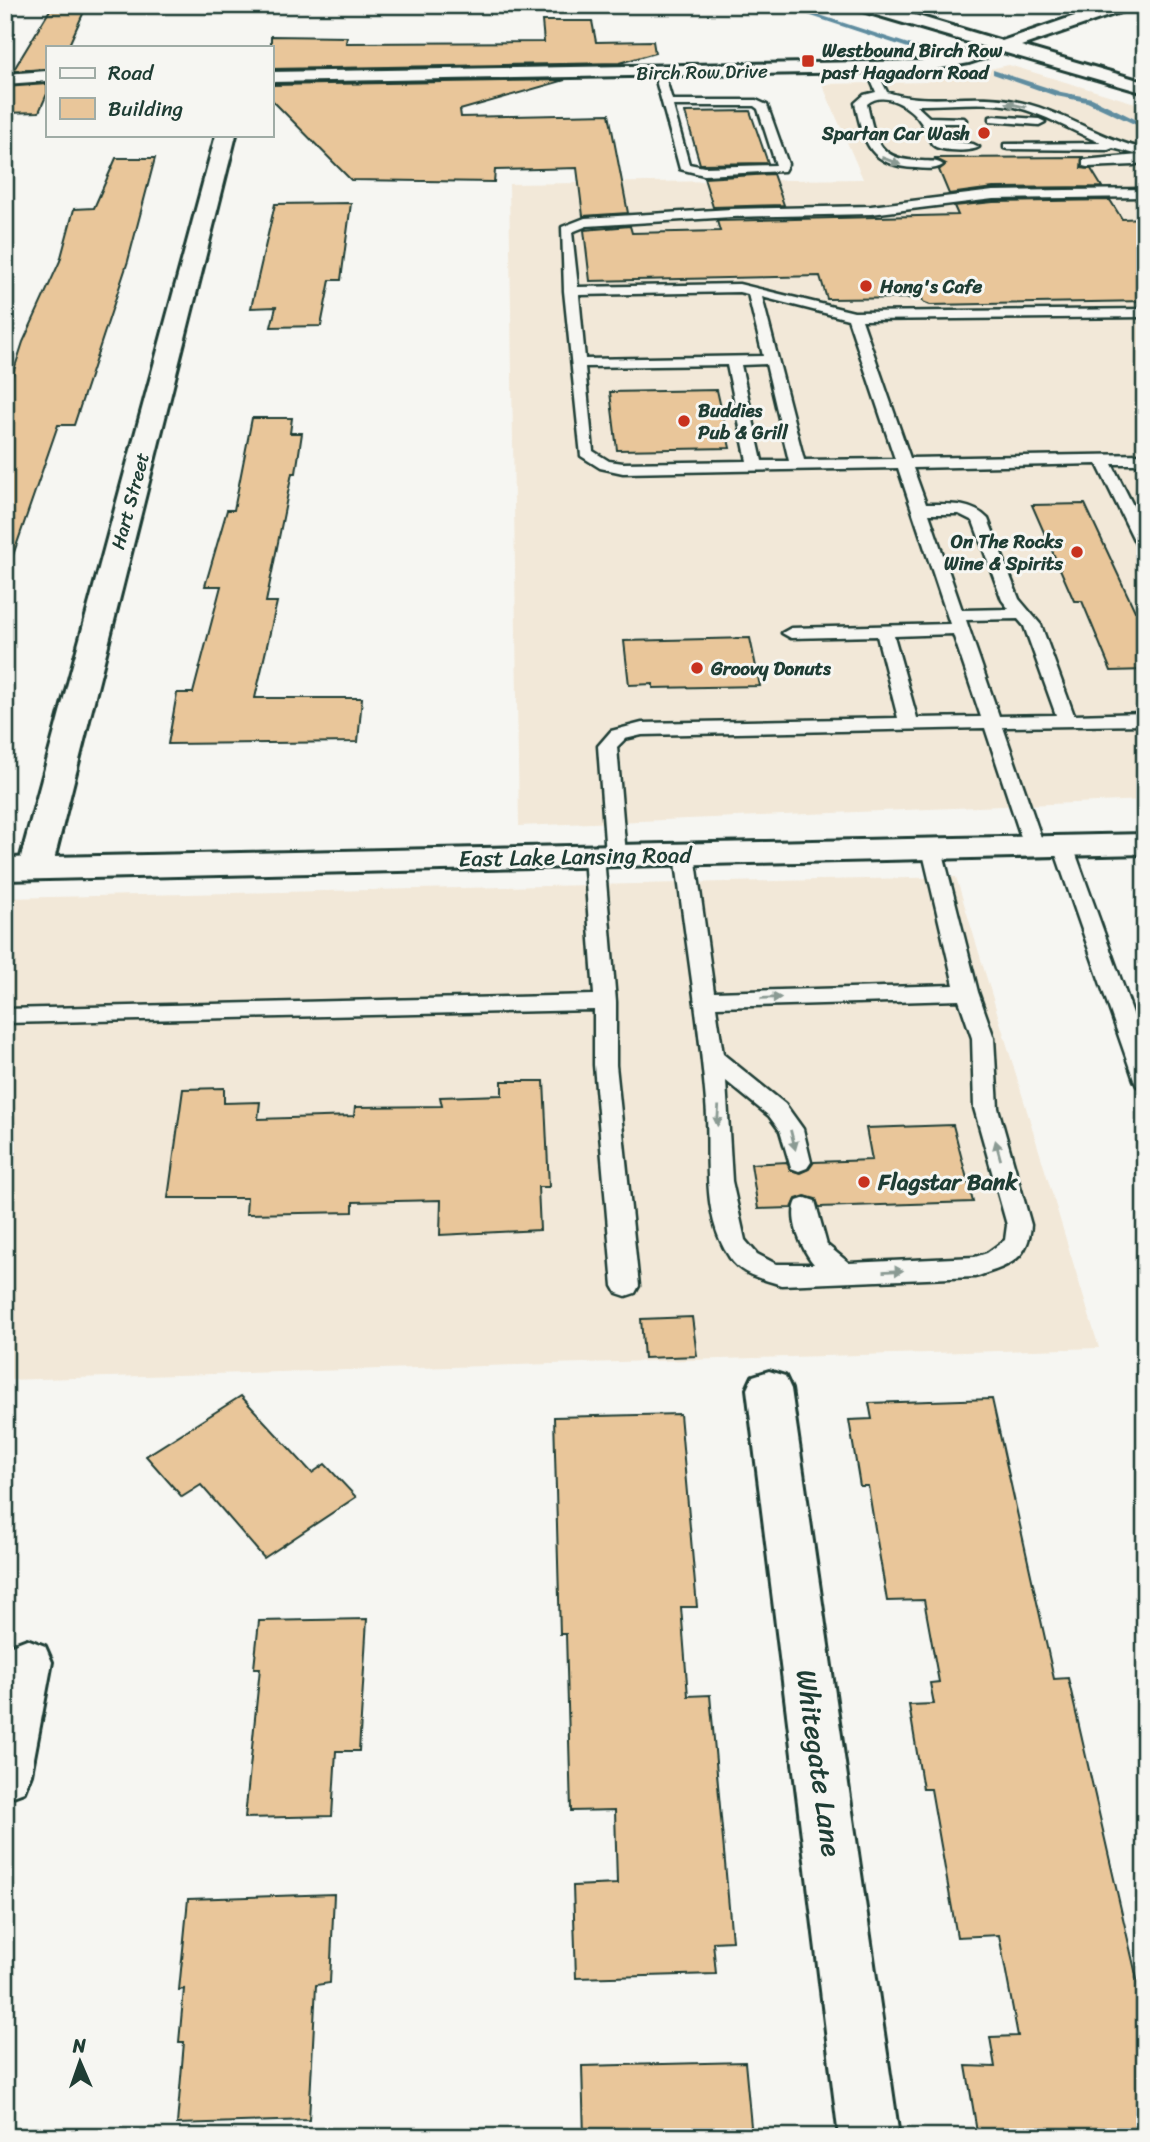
<svg xmlns="http://www.w3.org/2000/svg" width="1150" height="2142" font-family="Sriracha,sans-serif">
  <style>
    .built { fill: #f2e8d8 }
    .lines { fill: none; stroke-linecap: round; stroke-linejoin: round }
    .stream { fill: #5f8da0; fill-rule: evenodd }
    .building { fill: #e9c69a; stroke: #1f3d34; stroke-width: 2 }
    .lane-casing { stroke: #1f3d34; stroke-width: 5 }
    .street-casing { stroke: #1f3d34; stroke-width: 6 }
    .secondary-casing { stroke: #1f3d34; stroke-width: 6 }
    .lane { fill: #f6f6f2; fill-rule: evenodd }
    .street { fill: #f6f6f2; fill-rule: evenodd }
    .secondary { fill: #f6f6f2; fill-rule: evenodd }
    .oneway { fill: #8a9a93 }
    .poi-dot { fill: #c8321e; stroke: #f6f6f2; stroke-width: 2.5 }
    .labels { text-anchor: middle; dominant-baseline: central; stroke-width: 6; stroke-linejoin: round; paint-order: stroke }
    .far-poi-label { font-size: 19px; font-weight: bold; fill: #1f3d34; stroke: #f6f6f2; text-anchor: start }
    .far-street-label { font-size: 19px; fill: #1f3d34; stroke: #f6f6f2 }
    .street-label { font-size: 23px; fill: #1f3d34; stroke: #f6f6f2 }
    .poi-label { font-size: 23px; font-weight: bold; fill: #1f3d34; stroke: #f6f6f2; text-anchor: start }
    .near-street-label { font-size: 28px; fill: #1f3d34; stroke: #f6f6f2 }
  </style>
  <rect width="100%" height="100%" fill="#f6f6f2"/>
  <filter id="ink" filterUnits="userSpaceOnUse"><feTurbulence type="fractalNoise" baseFrequency=".0143" numOctaves="2"/><feDisplacementMap in="SourceGraphic" scale="14" xChannelSelector="R" yChannelSelector="G"/><feConvolveMatrix kernelMatrix="1 2 1 2 8 2 1 2 1" color-interpolation-filters="sRGB"/></filter>
  <g filter="url(#ink)">
    <g class="built">
      <polygon points="1009,65 1145,106 1145,800 519,826 509,184 863,179 822,84 925,82"/>
      <polygon points="956,877 1099,1348 5,1380 5,898"/>
    </g>
    <g class="lines">
      <g class="stream">
        <polygon points="778,5 789,5 933,52 926,54"/>
        <polygon points="993,70 1061,92 1092,98 1145,124 1145,129 1087,102 1056,96 993,74"/>
      </g>
    </g>
    <g class="building">
      <polygon points="53,5 87,5 68,47 47,47 47,69 13,71"/>
      <polygon points="542,21 592,21 596,42 653,41 655,53 620,63 271,69 271,36 347,37 346,43 544,42"/>
      <polygon points="565,80 460,110 461,117 609,114 628,213 583,216 577,168 495,170 494,182 351,180 271,99 271,85"/>
      <polygon points="47,84 47,94 39,112 5,113 5,87"/>
      <polygon points="750,111 768,163 700,164 685,112"/>
      <polygon points="1083,157 1081,168 1091,169 1102,187 993,188 949,194 939,170 946,164 934,158"/>
      <polygon points="116,158 155,158 128,261 74,425 58,425 12,558 5,556 5,398 23,342 60,261 74,209 94,208"/>
      <polygon points="773,174 784,205 713,207 704,178"/>
      <polygon points="1110,200 1122,219 1145,218 1145,301 930,305 923,302 922,298 827,299 820,276 590,281 584,230 630,226 632,233 720,231 717,221 958,215 954,206 993,202"/>
      <polygon points="351,203 341,280 330,280 321,326 271,327 276,307 251,308 275,204"/>
      <polygon points="717,390 730,448 617,450 610,392"/>
      <polygon points="252,418 292,418 290,433 302,433 296,473 292,473 266,602 277,602 255,698 362,698 358,742 168,744 177,693 193,693 221,586 205,586 227,510 234,510"/>
      <polygon points="1085,504 1135,611 1145,611 1145,670 1111,671 1082,601 1074,601 1032,505"/>
      <polygon points="750,638 760,686 653,688 653,684 629,685 624,641"/>
      <polygon points="502,1081 544,1081 549,1187 538,1187 540,1230 440,1235 441,1200 353,1202 353,1212 246,1214 247,1198 168,1198 183,1089 224,1088 224,1103 260,1102 258,1119 354,1116 355,1107 442,1106 440,1097 502,1095"/>
      <polygon points="953,1125 973,1202 819,1207 816,1199 805,1196 796,1199 792,1208 758,1209 751,1164 787,1162 790,1170 800,1173 809,1169 814,1162 872,1160 866,1128"/>
      <polygon points="692,1317 697,1356 644,1358 641,1319"/>
      <polygon points="241,1396 312,1473 325,1464 356,1497 264,1558 201,1485 182,1497 146,1456"/>
      <polygon points="992,1399 1054,1679 1068,1678 1145,2014 1145,2137 978,2137 966,2066 995,2067 990,2037 1018,2036 999,1935 957,1937 931,1789 923,1789 909,1705 934,1704 930,1683 939,1682 924,1600 887,1601 868,1486 860,1486 849,1420 872,1419 869,1403"/>
      <polygon points="680,1414 697,1607 681,1607 688,1696 710,1695 732,1941 713,1942 716,1974 576,1978 573,1886 617,1884 615,1810 571,1811 566,1634 560,1634 554,1417"/>
      <polygon points="367,1619 359,1751 336,1751 332,1816 245,1818 260,1668 254,1668 259,1621"/>
      <polygon points="334,1894 330,1983 316,1985 309,2120 177,2124 184,2042 179,2042 184,1989 179,1990 188,1899"/>
      <polygon points="745,2062 752,2137 584,2137 582,2066"/>
    </g>
    <g class="lines">
      <g class="lane-casing">
        <g id="lane">
          <path d="M 867,67 L 875,67 L 887,92 C 928,106 972,92 1014,101 C 1060,109 1099,139 1145,149 L 1145,161 L 1134,165 L 1087,167 L 1083,166 L 1083,160 L 1139,155 L 1113,148 L 1108,150 L 1008,149 L 1004,148 L 1004,144 L 1101,143 C 1072,131 1045,114 1015,107 C 982,100 948,106 916,105 L 929,117 L 964,118 L 966,120 L 960,123 L 933,123 L 942,141 L 973,144 L 979,147 C 972,152 938,152 932,144 C 928,138 926,130 922,124 C 912,107 884,89 867,104 C 875,141 879,161 922,161 C 930,162 937,160 943,165 C 936,170 925,169 916,168 C 870,166 864,144 855,103 L 864,95 L 876,92 L 866,69 Z"/>
          <path d="M 659,70 L 664,73 L 672,100 L 756,100 L 767,105 L 788,164 L 784,171 L 704,175 L 680,169 L 654,73 ZM 673,106 L 754,106 L 758,109 L 776,165 L 704,167 L 689,164 Z"/>
          <polygon points="994,116 1039,119 1045,122 1039,125 990,121 990,117"/>
          <path d="M 1145,189 L 1145,197 L 993,199 L 871,214 L 731,217 L 587,226 L 572,232 L 578,287 L 739,284 L 854,312 L 1145,309 L 1145,317 L 862,320 L 910,458 L 1145,454 L 1145,464 L 1112,464 L 1145,529 L 1145,551 L 1137,546 L 1097,464 L 913,468 L 926,504 C 947,504 973,502 988,519 L 1019,599 L 1041,625 L 1074,715 L 1145,713 L 1145,725 L 1003,727 L 1044,846 L 1041,850 L 1027,850 L 1024,846 L 985,728 L 642,735 L 625,739 L 617,747 L 626,855 L 623,859 L 609,859 L 606,855 L 598,746 L 611,731 L 642,723 L 898,718 L 877,636 L 791,638 L 782,633 L 791,628 L 950,624 L 898,468 L 623,473 L 600,468 L 581,456 L 564,291 L 562,227 L 585,218 L 731,209 L 871,206 L 993,191 ZM 739,292 L 748,294 L 763,356 L 585,359 L 579,295 ZM 762,297 L 848,319 L 895,459 L 804,460 ZM 766,364 L 789,461 L 762,461 L 741,365 ZM 727,365 L 747,461 L 623,463 L 609,461 L 593,451 L 585,367 ZM 929,514 L 959,514 L 973,521 L 1002,600 L 1009,609 L 962,610 ZM 1018,619 L 1024,626 L 1056,715 L 999,716 L 966,620 ZM 953,634 L 981,717 L 917,718 L 894,636 Z"/>
          <polygon points="1063,840 1070,842 1073,846 1145,1047 1145,1088 1137,1086 1134,1080 1053,846 1056,842"/>
          <path d="M 932,843 L 939,845 L 942,849 L 978,992 L 994,1038 L 998,1108 L 1031,1225 C 1028,1262 1007,1266 975,1277 L 781,1285 C 763,1279 741,1275 730,1258 C 699,1213 711,1153 706,1102 C 699,1019 685,937 675,854 L 678,850 L 692,850 L 695,854 L 714,992 L 954,985 L 922,849 L 925,845 ZM 959,1000 L 972,1038 L 974,1108 L 1007,1225 L 1005,1240 L 987,1253 L 975,1257 L 849,1263 L 827,1245 L 815,1201 L 806,1198 L 797,1201 C 788,1218 802,1250 814,1264 L 776,1264 L 757,1254 L 745,1240 L 732,1181 L 726,1081 L 769,1116 L 780,1131 L 791,1168 L 799,1171 L 807,1168 L 811,1162 L 803,1129 L 785,1104 L 723,1054 L 716,1007 Z"/>
          <polygon points="594,850 601,852 604,856 616,1002 616,1065 639,1286 635,1293 626,1296 617,1293 613,1286 594,1065 594,1010 5,1023 5,1009 594,995 584,856 587,852"/>
        </g>
      </g>
      <g class="street-casing">
        <g id="street">
          <polygon points="854,5 881,5 1002,41 1106,5 1131,5 1129,9 1021,46 1145,82 1145,93 1003,52 969,63 925,71 271,82 271,72 925,61 985,47 856,9"/>
          <polygon points="47,71 47,81 5,84 5,74"/>
          <polygon points="216,135 236,135 52,868 47,876 35,879 23,876 18,868"/>
          <polygon points="769,1371 785,1376 791,1389 899,2137 839,2137 747,1389 753,1376"/>
          <polygon points="27,1639 45,1646 52,1662 31,1774 24,1792 5,1799 5,1654 9,1646"/>
        </g>
      </g>
      <g class="secondary-casing">
        <polygon id="secondary" points="1145,834 1145,854 5,880 5,858"/>
      </g>
      <use href="#lane" class="lane"/>
      <use href="#street" class="street"/>
      <use href="#secondary" class="secondary"/>
    </g>
    <defs><path id="oneway-solid" d="M-6-.8H1V-3.2L6.5 0L1 3.2V.8H-6Z" transform="scale(1.75)"/></defs>
    <g class="oneway">
      <use href="#oneway-solid" transform="translate(1016 105) rotate(-167)"/>
      <use href="#oneway-solid" transform="translate(891 161) rotate(21)"/>
      <use href="#oneway-solid" transform="translate(771 998) rotate(-2)"/>
      <use href="#oneway-solid" transform="translate(718 1116) rotate(94)"/>
      <use href="#oneway-solid" transform="translate(793 1140) rotate(76)"/>
      <use href="#oneway-solid" transform="translate(998 1150) rotate(-105)"/>
      <use href="#oneway-solid" transform="translate(893 1271) rotate(-3)"/>
    </g>
  </g>
  <g class="poi-dot">
    <rect x="801" y="54" width="14" height="14" rx="3.5"/>
    <circle cx="984" cy="133" r="7"/>
    <circle cx="866" cy="286" r="7"/>
    <circle cx="684" cy="421" r="7"/>
    <circle cx="1077" cy="552" r="7"/>
    <circle cx="697" cy="668" r="7"/>
    <circle cx="864" cy="1182" r="7"/>
  </g>
  <g class="labels">
    <g class="far-poi-label">
      <text x="822" y="50">Westbound Birch Row<tspan x="822" dy="22">past Hagadorn Road</tspan></text>
      <text x="970" y="133" text-anchor="end">Spartan Car Wash</text>
      <text x="880" y="286">Hong's Cafe</text>
      <text x="698" y="410">Buddies<tspan x="698" dy="22">Pub &amp; Grill</tspan></text>
      <text x="1063" y="541" text-anchor="end">On The Rocks<tspan x="1063" dy="22">Wine &amp; Spirits</tspan></text>
      <text x="711" y="668">Groovy Donuts</text>
    </g>
    <g class="far-street-label">
      <text transform="translate(702 72) rotate(-1)">Birch Row Drive</text>
      <text transform="translate(130 501) rotate(-75)">Hart Street</text>
    </g>
    <g class="street-label">
      <text transform="translate(575 857) rotate(-1)">East Lake Lansing Road</text>
    </g>
    <g class="poi-label">
      <text x="878" y="1182">Flagstar Bank</text>
    </g>
    <g class="near-street-label">
      <text transform="translate(819 1763) rotate(82)">Whitegate Lane</text>
    </g>
  </g>
  <rect width="1150" height="2142" fill="none" stroke="#f6f6f2" stroke-width="28"/>
  <rect x="14" y="14" width="1122" height="2114" fill="none" stroke="#1f3d34" stroke-width="2.5" filter="url(#ink)"/>
  <rect x="46" y="46" width="228" height="91" fill="#f6f6f2" stroke="#a0aca6" stroke-width="2"/>
  <rect x="60" y="68" width="35" height="10" fill="#f6f6f2" stroke="#a0aca6" stroke-width="2"/>
  <text x="108" y="80" font-size="21" fill="#1f3d34">Road</text>
  <rect x="60" y="98" width="35" height="21" fill="#e9c69a" stroke="#a0aca6" stroke-width="2"/>
  <text x="108" y="116" font-size="21" fill="#1f3d34">Building</text>
  <g transform="translate(80 2062) rotate(358)" stroke="#f6f6f2" stroke-width="5" paint-order="stroke">
  <path d="M0-5L12 26L0 18L-12 26Z" fill="#1f3d34"/>
  <text y="-10" font-size="19" font-weight="bold" text-anchor="middle" fill="#1f3d34">N</text>
  </g>
</svg>
